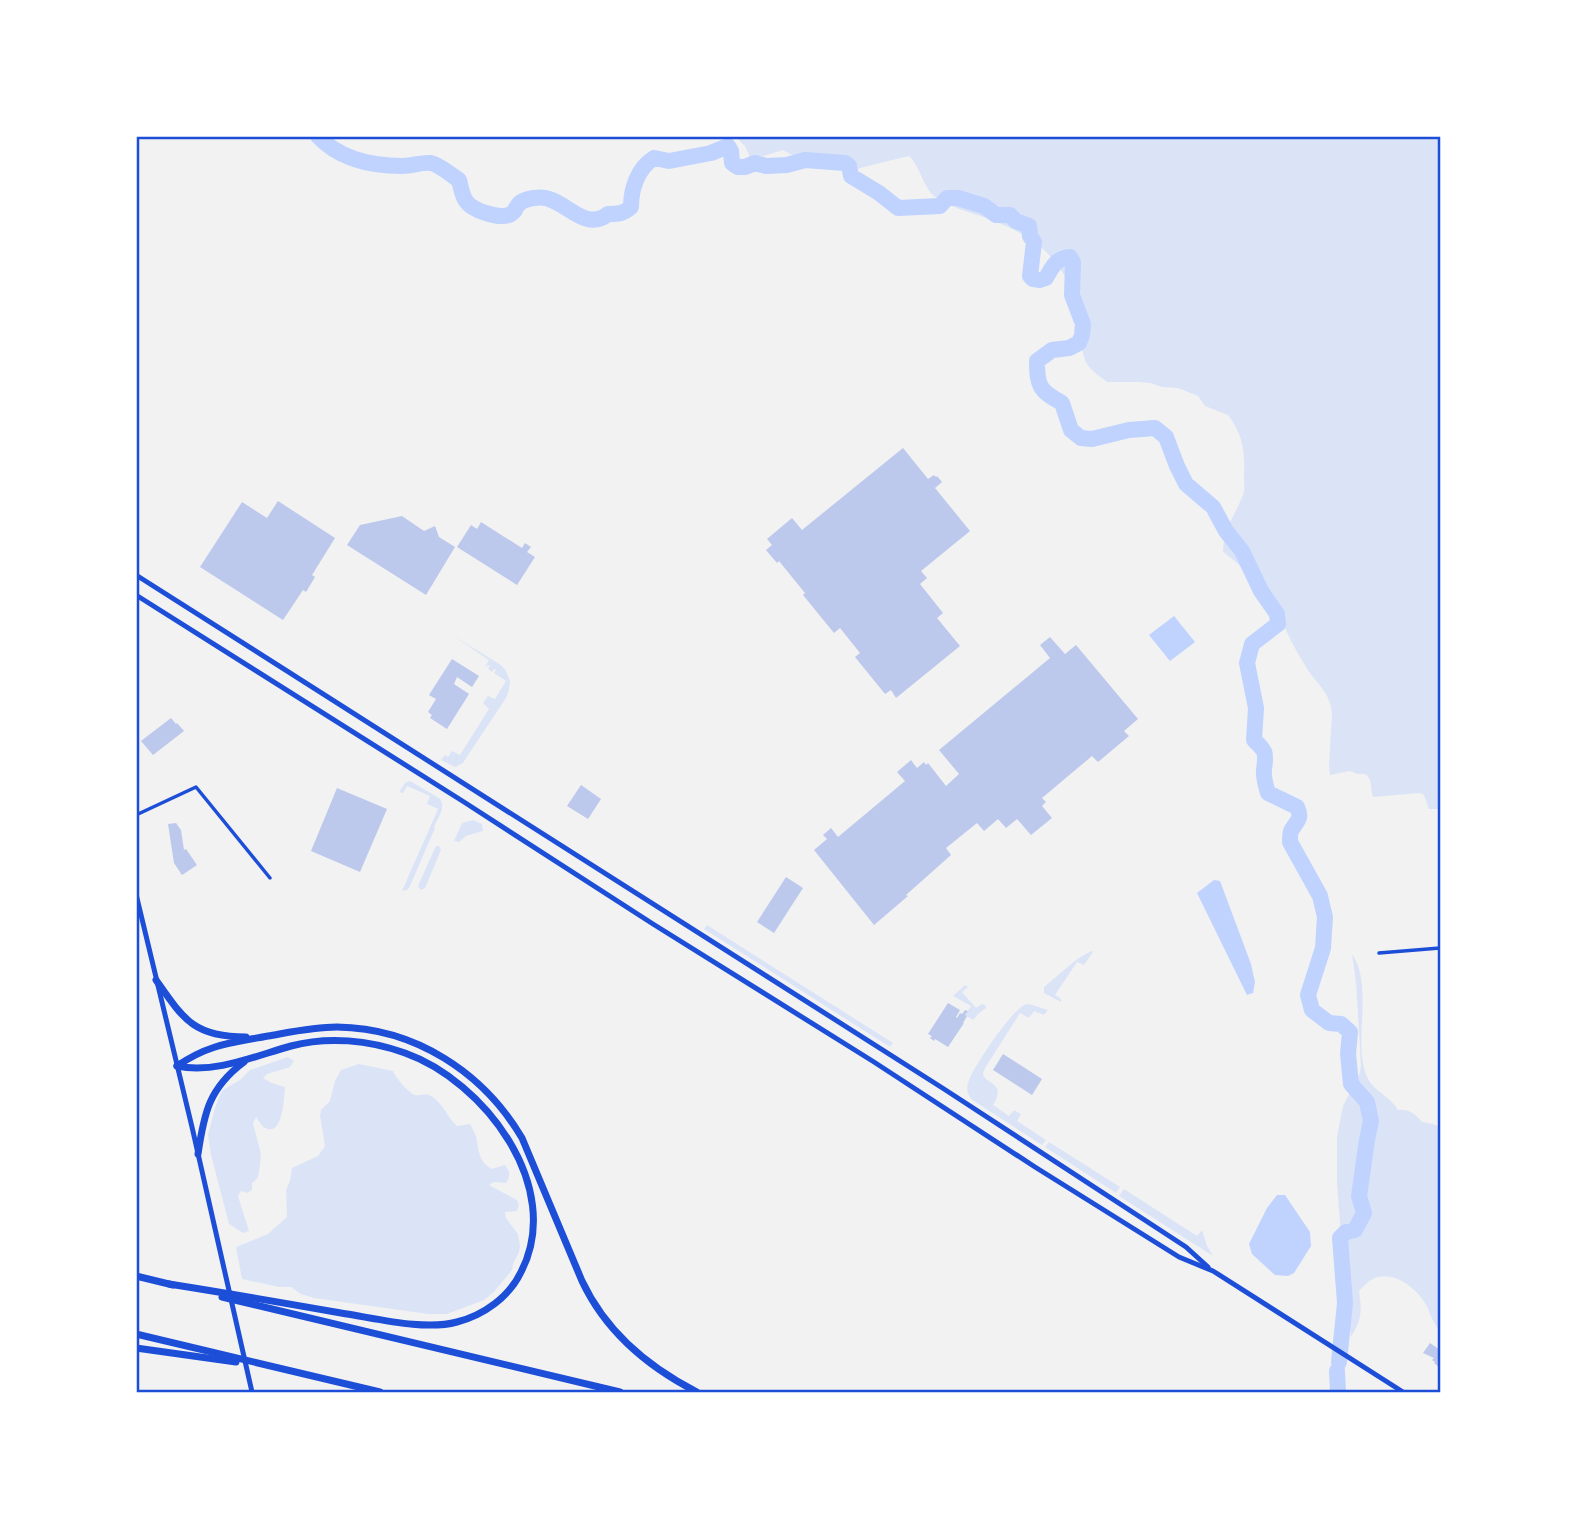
<svg xmlns="http://www.w3.org/2000/svg" width="1577" height="1529" font-family="'Roboto Condensed',sans-serif">
  <style>
    .green { fill: #dbe4f7 }
    .water { fill: #bfd3fe }
    .lines { fill: none; stroke-linecap: round; stroke-linejoin: round }
    .river { stroke: #bfd3fe; stroke-width: 16 }
    .building { fill: #bdc9ec }
    .minor { stroke: #1d4ed8; stroke-width: 3.5 }
    .secondary { stroke: #1d4ed8; stroke-width: 5 }
    .motorway { stroke: #1d4ed8; stroke-width: 7 }
    .neatline { fill: none; stroke: #1d4ed8; stroke-width: 2.5 }
  </style>
  <rect width="100%" height="100%" fill="#f2f2f2"/>
  <g class="green">
    <path d="M 736,137 L 1440,137 L 1440,811 L 1438,809 L 1429,809 L 1424,795 L 1420,793 L 1373,797 C 1370,789 1373,779 1365,774 L 1357,774 L 1350,771 L 1330,775 L 1329,765 L 1332,713 C 1330,691 1316,684 1306,667 C 1297,652 1287,635 1282,619 C 1280,612 1280,604 1275,598 C 1270,589 1258,584 1251,577 C 1242,567 1234,560 1223,552 C 1223,529 1235,515 1243,495 C 1245,490 1244,484 1244,478 C 1245,454 1244,436 1228,415 L 1205,406 L 1198,396 L 1178,388 L 1162,387 L 1150,383 L 1138,382 L 1107,382 C 1101,377 1091,371 1087,364 C 1079,349 1083,332 1081,316 C 1078,295 1068,280 1056,263 C 1041,243 1017,230 994,221 C 975,213 951,209 934,196 C 923,187 920,166 909,156 L 856,169 C 848,169 840,169 833,166 C 818,159 811,152 794,156 L 783,150 L 760,157 L 750,157 L 745,146 Z"/>
    <polygon points="452,635 501,665 506,671 510,681 509,690 506,698 466,758 463,763 455,767 441,760 445,755 448,757 452,751 460,755 489,709 483,703 488,696 495,699 506,681 494,673 496,670 494,669 492,672 488,669 490,666 488,665 485,667 489,660"/>
    <path d="M 410,781 L 439,798 C 447,806 438,818 434,827 L 435,828 L 410,886 L 407,890 L 402,891 L 438,809 L 427,804 L 430,796 L 407,786 L 403,793 L 401,793 L 400,791 L 405,783 Z"/>
    <polygon points="473,820 482,824 483,831 466,836 459,842 454,841 462,823"/>
    <polygon points="436,846 439,846 441,850 425,888 421,890 418,886"/>
    <polygon points="707,925 893,1043 890,1047 704,929"/>
    <polygon points="1091,951 1093,952 1084,965 1077,962 1055,995 1061,999 1061,1002 1044,993 1044,987 1076,960"/>
    <path d="M 1352,954 C 1375,988 1351,1044 1368,1079 C 1374,1091 1390,1096 1398,1110 C 1409,1109 1415,1114 1422,1122 L 1433,1124 L 1440,1127 L 1439,1329 C 1432,1322 1431,1314 1426,1305 C 1417,1288 1391,1268 1371,1280 C 1367,1282 1362,1288 1359,1291 C 1362,1311 1362,1319 1351,1337 L 1347,1296 L 1341,1282 L 1338,1266 L 1340,1223 L 1337,1184 L 1337,1136 L 1343,1106 L 1359,1075 L 1361,1066 L 1356,982 Z"/>
    <polygon points="965,985 968,987 962,992 976,1008 982,1004 985,1005 986,1008 978,1014 973,1020 965,1015 971,1006 953,996"/>
    <path d="M 1029,1004 L 1048,1010 L 1044,1015 L 1034,1011 L 1029,1018 L 1020,1013 L 985,1068 C 985,1070 983,1072 983,1074 C 986,1085 1007,1082 993,1105 L 1009,1116 L 1014,1110 L 1021,1114 L 1017,1121 L 1046,1140 L 1042,1145 L 971,1099 C 968,1094 966,1090 968,1083 C 971,1070 1007,1018 1019,1009 C 1023,1005 1023,1005 1029,1004 Z"/>
    <path d="M 288,1057 L 294,1061 L 290,1067 L 267,1074 L 263,1078 L 272,1083 L 285,1087 C 284,1097 283,1133 268,1129 C 262,1128 259,1121 256,1117 L 253,1123 L 261,1154 L 259,1173 L 257,1179 L 252,1183 L 252,1190 L 247,1193 L 241,1191 L 238,1196 L 249,1231 L 243,1233 L 229,1224 L 211,1155 L 208,1135 L 215,1108 L 220,1095 L 223,1090 L 240,1080 L 250,1070 Z"/>
    <path d="M 359,1064 L 393,1071 C 395,1077 410,1094 415,1095 C 421,1096 425,1092 431,1096 C 443,1103 447,1117 457,1126 L 470,1124 C 471,1126 475,1133 476,1136 C 479,1149 478,1162 492,1169 L 505,1165 C 510,1172 511,1175 506,1183 L 494,1182 L 489,1185 L 517,1200 L 519,1205 L 517,1211 L 505,1212 L 506,1218 L 518,1234 L 520,1246 L 519,1252 L 513,1264 L 512,1270 L 494,1292 L 484,1300 L 447,1314 L 428,1314 L 314,1298 L 301,1294 L 291,1287 L 279,1287 L 242,1279 L 236,1247 L 268,1234 L 287,1217 L 286,1190 L 290,1181 L 292,1168 L 318,1156 L 325,1146 L 320,1116 L 321,1110 L 330,1101 L 335,1081 L 341,1070 Z"/>
    <polygon points="1049,1142 1120,1187 1116,1193 1045,1147"/>
    <polygon points="1124,1189 1197,1236 1202,1230 1207,1246 1213,1256 1119,1196"/>
  </g>
  <g class="water">
    <polygon points="1174,616 1195,642 1170,661 1149,635"/>
    <polygon points="1214,880 1220,881 1251,964 1255,982 1253,993 1247,995 1197,893"/>
    <polygon points="1277,1195 1285,1195 1310,1232 1311,1246 1294,1273 1288,1276 1275,1275 1252,1254 1249,1244 1267,1208"/>
  </g>
  <g class="lines">
    <g class="river">
      <path d="M 318,136 C 340,160 372,166 403,166 C 412,166 422,162 431,163 C 440,165 451,175 459,180 C 461,187 462,196 466,201 C 472,211 502,220 511,214 C 518,209 513,211 518,205 C 523,198 541,196 549,199 C 569,205 587,231 608,214 C 618,214 623,214 631,207 C 631,188 638,168 654,158 L 669,161 L 711,153 L 728,146 L 731,151 L 732,163 L 738,167 L 745,167 L 755,163 L 766,166 L 787,165 L 805,160 L 845,163 L 849,166 L 851,176 L 879,193 L 898,208 L 940,206 L 947,198 L 958,198 L 984,206 L 996,215 L 1010,215 L 1016,221 L 1029,226 L 1030,236 L 1034,242 L 1030,276 L 1033,279 L 1040,280 L 1046,278 C 1052,267 1056,258 1070,257 L 1073,262 L 1072,295 L 1083,324 L 1082,335 L 1079,343 L 1069,348 L 1052,350 L 1037,361 C 1037,387 1040,391 1062,403 L 1071,430 L 1081,438 L 1092,439 L 1129,430 L 1155,428 L 1166,437 L 1177,466 L 1186,484 L 1213,507 L 1226,531 L 1242,551 L 1261,591 L 1277,614 L 1278,624 L 1252,644 L 1247,663 L 1256,708 L 1254,740 C 1267,752 1266,753 1264,770 C 1263,777 1266,786 1268,793 L 1297,807 C 1303,820 1296,821 1291,831 C 1290,832 1290,840 1290,842 L 1320,896 L 1325,917 L 1323,948 L 1308,995 L 1312,1010 L 1329,1023 L 1341,1024 L 1350,1032 L 1348,1054 L 1351,1084 L 1367,1102 L 1371,1121 L 1367,1140 L 1359,1196 L 1364,1213 L 1355,1230 L 1346,1232 L 1340,1238 L 1345,1303 L 1339,1362"/>
      <polyline points="1337,1371 1338,1392"/>
    </g>
  </g>
  <g class="building">
    <polygon points="903,448 928,479 934,475 936,477 937,476 942,482 935,488 970,531 921,571 927,578 920,584 943,613 937,618 960,646 896,698 891,690 885,694 855,657 860,653 840,628 834,633 803,595 805,593 779,561 777,563 766,550 772,545 767,539 792,518 802,530"/>
    <polygon points="278,501 335,538 312,575 315,577 306,592 303,590 283,620 200,567 242,502 267,518"/>
    <polygon points="402,516 424,531 435,526 439,537 455,547 426,595 347,545 360,525"/>
    <polygon points="481,522 522,548 525,543 531,547 527,552 535,557 517,585 457,547 471,525 477,529"/>
    <polygon points="1050,637 1065,654 1076,645 1138,719 1124,731 1129,736 1098,762 1092,756 1042,798 1046,802 1042,806 1052,818 1031,835 1017,819 1006,828 998,819 984,831 977,823 946,848 951,855 906,895 908,896 874,925 814,850 827,839 823,835 831,828 838,837 905,781 897,772 911,760 917,768 924,762 926,765 928,763 946,786 959,774 939,750 1050,658 1040,645"/>
    <polygon points="452,659 479,676 472,687 457,677 454,684 469,694 447,729 430,718 432,715 428,712 436,699 429,695"/>
    <polygon points="171,718 176,724 177,723 184,731 153,755 141,741"/>
    <polygon points="581,785 601,799 588,819 567,806"/>
    <polygon points="337,788 387,809 360,872 311,851"/>
    <polygon points="176,823 181,830 184,850 186,849 197,865 182,875 174,863 168,824"/>
    <polygon points="786,877 803,888 774,933 757,922"/>
    <polygon points="948,1003 960,1010 956,1017 957,1018 960,1013 962,1014 965,1010 968,1011 965,1015 967,1016 963,1023 964,1023 948,1047 935,1039 934,1041 930,1038 932,1036 928,1034"/>
    <polygon points="1003,1054 1042,1079 1032,1095 993,1070"/>
    <polygon points="1430,1343 1440,1350 1440,1368 1434,1363 1435,1362 1432,1360 1434,1358 1423,1353"/>
  </g>
  <g class="lines">
    <g class="minor">
      <polyline points="136,815 196,787 270,878"/>
      <polyline points="1379,953 1440,948"/>
    </g>
    <g class="secondary">
      <polyline points="136,575 944,1089 1186,1247 1208,1267"/>
      <polyline points="136,595 464,802 653,924 874,1062 1035,1167 1179,1257 1213,1271 1403,1392"/>
      <polyline points="136,894 192,1127 252,1392"/>
    </g>
    <g class="motorway">
      <path d="M 156,980 C 184,1020 194,1037 246,1037"/>
      <path d="M 177,1066 C 209,1044 231,1043 268,1036 C 291,1032 314,1027 337,1027 C 415,1028 483,1072 522,1138 L 582,1281 C 606,1332 648,1367 697,1392"/>
      <path d="M 198,1154 C 204,1113 209,1088 244,1062"/>
      <polyline points="136,1276 173,1285"/>
      <path d="M 169,1284 C 226,1293 284,1303 341,1313 C 375,1318 424,1331 457,1322 C 484,1315 509,1297 521,1272 C 565,1187 484,1081 405,1053 C 369,1040 328,1036 291,1046 C 255,1056 215,1074 177,1066"/>
      <polyline points="222,1297 620,1392"/>
      <polyline points="136,1334 380,1392"/>
      <polyline points="136,1348 236,1362"/>
    </g>
  </g>
  <rect width="1577" height="1529" fill="none" stroke="#ffffff" stroke-width="276"/>
  <rect x="138" y="138" width="1301" height="1253" class="neatline"/>
</svg>
